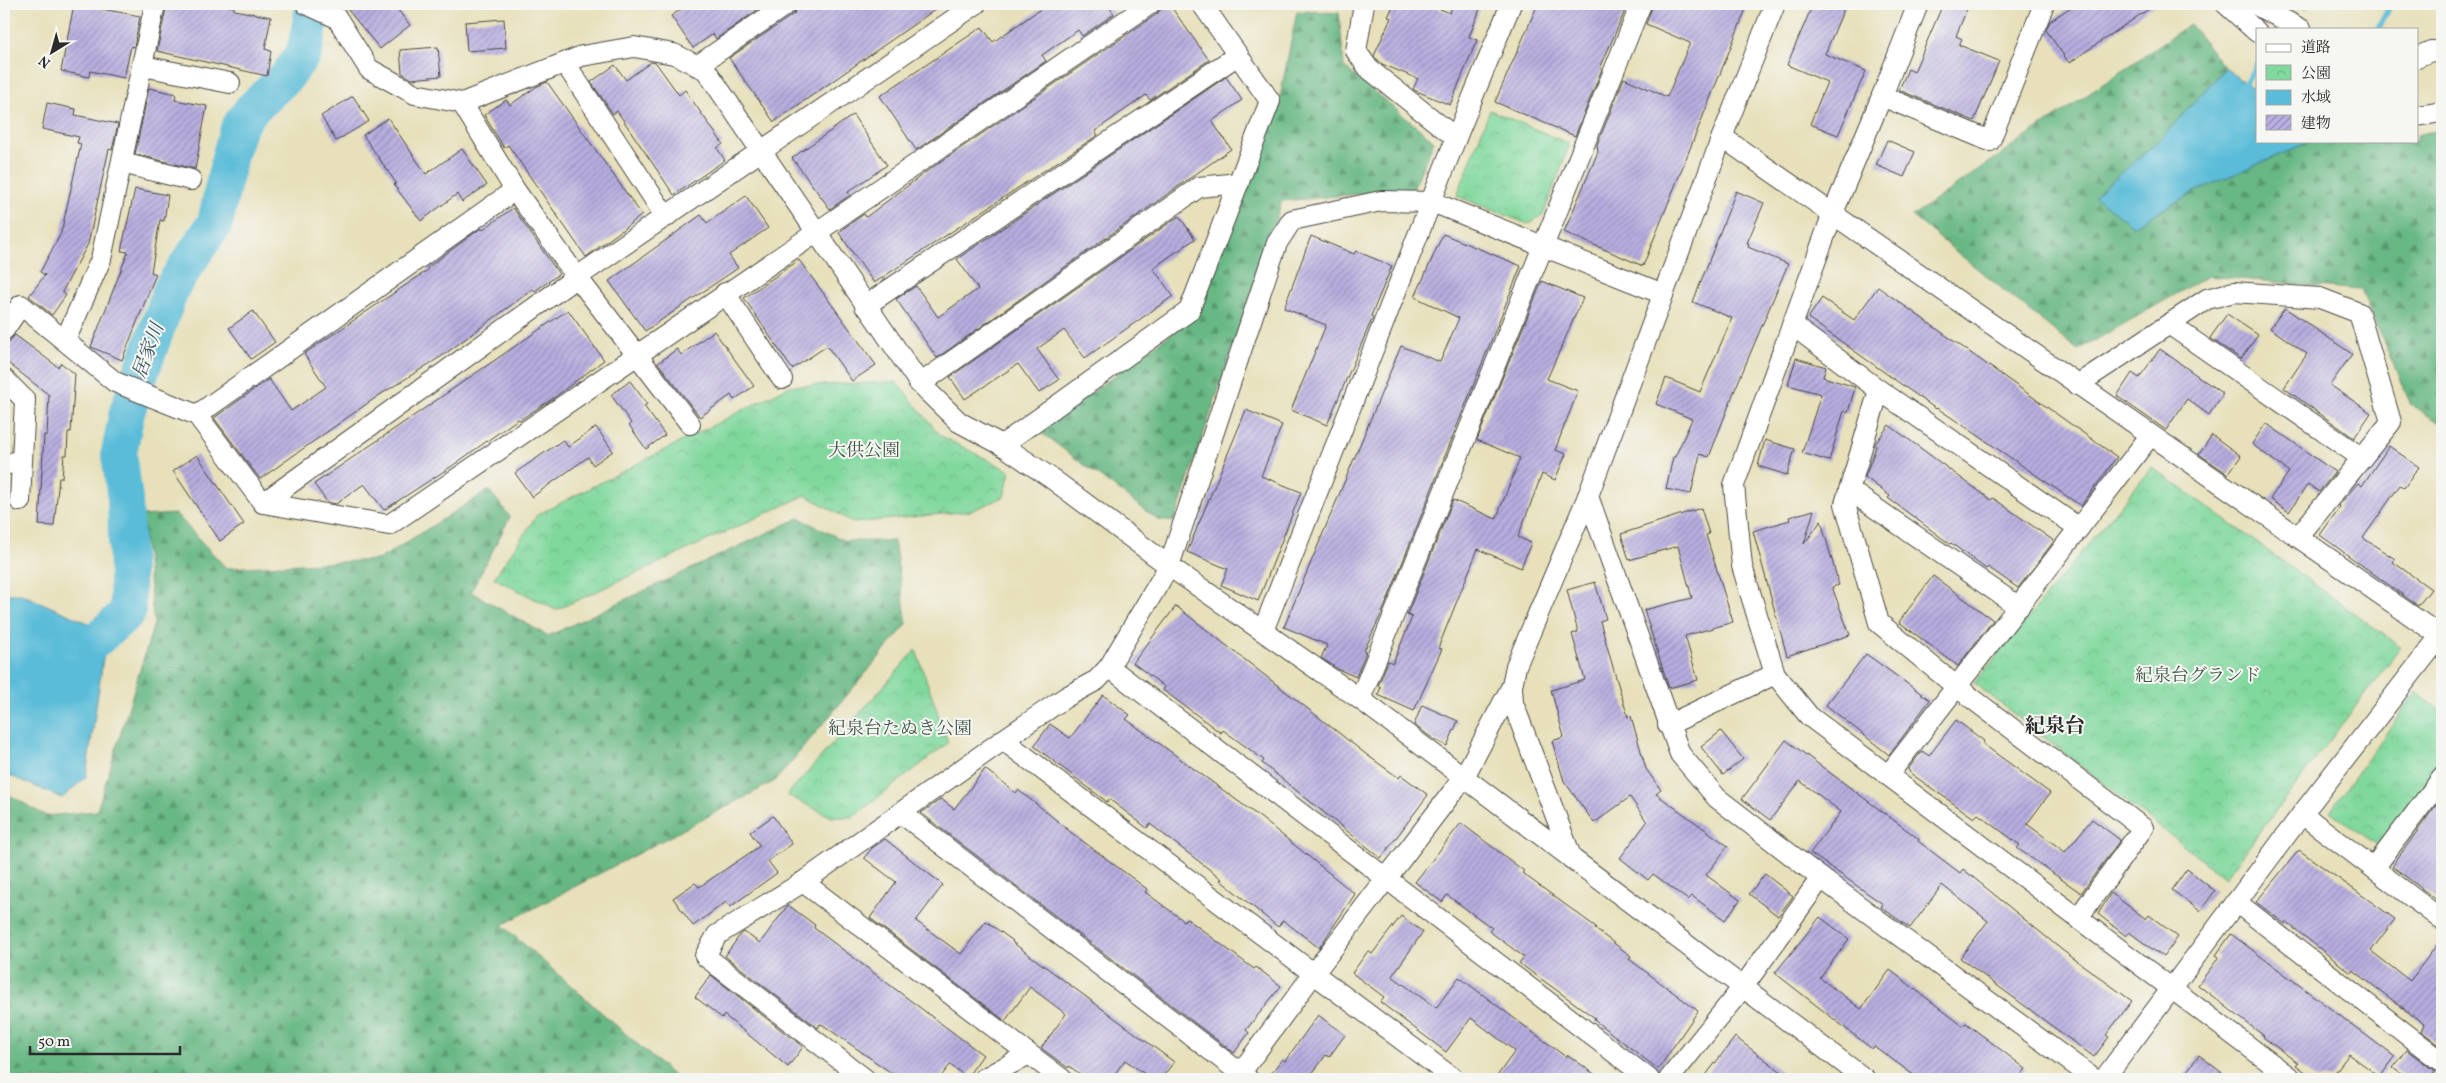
<svg xmlns="http://www.w3.org/2000/svg" width="2446" height="1083" font-family="Vollkorn,'Noto Serif JP',serif">
  <style>
    .forest { fill: url(#forest-firs); stroke: #4a7258 }
    .park { fill: url(#park-crowns); stroke: #568264 }
    .water { fill: #5abcd8; stroke: #427482 }
    .lines { fill: none; stroke-linecap: round; stroke-linejoin: round }
    .stream { stroke: #5abcd8; stroke-width: 6 }
    .river { stroke: #5abcd8; stroke-width: 36 }
    .building { fill: url(#building-hatch) }
    .minor-casing { stroke: #474640; stroke-width: 22 }
    .minor { stroke: #fff; stroke-width: 20 }
    .labels { text-anchor: middle; dominant-baseline: central; stroke-width: 4; stroke-linejoin: round; paint-order: stroke }
    .park-label { font-size: 18px; fill: #405648; stroke: #f6f6f2 }
    .water-label { font-size: 19px; font-style: italic; fill: #39565f; stroke: #f6f6f2 }
    .quarter-label { font-size: 20px; font-weight: bold; fill: #2b2b2b; stroke: #f6f6f2 }
  </style>
  <defs>
    <pattern id="forest-firs" width="22" height="20" patternUnits="userSpaceOnUse" patternTransform="scale(1.25)"><rect width="22" height="20" fill="#68b884"/><path d="M5 1l3.5 6h-7zM16 11l3.5 6h-7z" fill="#56966c"/></pattern>
    <pattern id="park-crowns" width="20" height="18" patternUnits="userSpaceOnUse" patternTransform="scale(1.25)"><rect width="20" height="18" fill="#80d89d"/><path d="M2 6a3 3 0 1 1 6 0M12 15a3 3 0 1 1 6 0" fill="none" stroke="#6fba87"/></pattern>
    <pattern id="building-hatch" width="6" height="6" patternUnits="userSpaceOnUse" patternTransform="scale(1.25)"><rect width="6" height="6" fill="#b8aee0"/><path d="M-1 1l2-2M0 6l6-6M5 7l2-2" fill="none" stroke="#968eb6"/></pattern>
  </defs>
  <rect width="100%" height="100%" fill="#f6f6f2"/>
  <filter id="ink" filterUnits="userSpaceOnUse"><feTurbulence type="fractalNoise" baseFrequency=".02" numOctaves="2"/><feDisplacementMap in="SourceGraphic" scale="10" xChannelSelector="R" yChannelSelector="G"/><feConvolveMatrix kernelMatrix="1 2 1 2 8 2 1 2 1" color-interpolation-filters="sRGB"/></filter>
  <filter id="wash" filterUnits="userSpaceOnUse"><feTurbulence type="fractalNoise" baseFrequency=".0096" numOctaves="4" result="noise"/><feDisplacementMap in="SourceGraphic" scale="20" xChannelSelector="R" yChannelSelector="G"/><feGaussianBlur stdDeviation="1.12" result="paint"/><feColorMatrix in="noise" values="0 0 0 0 0 0 0 0 0 0 0 0 0 0 0 0 0 1.4 0 .05"/><feComposite in="paint" operator="in"/></filter>
  <g filter="url(#wash)">
    <rect width="100%" height="100%" fill="#e7e0ba"/>
    <g class="forest">
      <polygon points="1297,11 1339,13 1344,67 1434,141 1413,189 1282,201 1174,522 1158,520 1039,431 1194,317 1279,102"/>
      <polygon points="2190,24 2225,68 2158,142 2094,196 2133,226 2196,191 2311,141 2417,141 2417,135 2442,129 2442,424 2411,405 2361,290 2208,276 2078,350 1912,216"/>
      <polygon points="489,490 510,517 471,592 548,636 799,518 845,541 894,541 907,624 775,781 502,925 677,1079 4,1079 4,792 46,816 97,811 154,624 142,516 176,514 226,568 378,560"/>
    </g>
    <g class="park">
      <polygon points="1490,110 1570,144 1543,215 1528,224 1457,196"/>
      <polygon points="896,382 941,436 1010,471 1004,497 971,511 854,523 806,495 556,610 494,578 537,515 790,386"/>
      <polygon points="2152,467 2401,647 2225,878 1974,683"/>
      <polygon points="916,650 948,743 853,817 832,817 787,795"/>
      <polygon points="2416,692 2442,712 2442,761 2380,847 2330,811"/>
    </g>
    <g class="water">
      <polygon points="2225,68 2257,92 2257,141 2311,141 2196,191 2133,226 2094,196 2158,142"/>
      <polygon points="4,594 21,594 107,631 86,777 62,798 4,773"/>
    </g>
    <g class="lines">
      <g class="stream">
        <polyline points="2305,6 2307,4"/>
        <polyline points="2378,29 2391,4"/>
        <polyline points="2245,83 2257,65"/>
      </g>
      <polyline class="river" points="70,663 128,612 125,499 119,453 127,412 172,287 215,223 230,154 239,126 251,110 286,77 304,53 314,4"/>
    </g>
    <g id="blocks">
      <g class="building">
        <polygon points="74,4 140,16 134,47 131,46 124,78 90,71 89,77 61,71"/>
        <polygon points="167,4 218,4 234,7 234,10 271,17 265,49 271,51 267,76 157,51"/>
        <polygon points="343,4 393,4 410,25 380,49"/>
        <polygon points="689,4 766,4 716,39 713,34 693,48 671,16"/>
        <polygon points="799,4 943,4 774,122 729,58 794,14"/>
        <polygon points="1048,4 1107,4 1114,14 1082,36 1078,30 1042,55 1046,61 916,150 880,96 982,27 993,42"/>
        <polygon points="1166,4 1169,4 1209,60 1150,100 1146,95 1095,131 1098,135 874,283 839,233 844,228 864,214 866,217 930,169 1157,14"/>
        <polygon points="1394,4 1428,4 1450,13 1453,4 1482,4 1469,37 1477,40 1450,105 1416,91 1413,89 1418,79 1382,64 1374,56 1391,18 1388,17"/>
        <polygon points="1538,4 1628,4 1600,68 1602,69 1575,136 1495,102"/>
        <polygon points="1653,4 1748,4 1643,266 1564,232 1598,152 1597,145 1624,78 1667,97 1690,43 1646,24"/>
        <polygon points="1813,4 1846,4 1825,54 1866,71 1838,135 1810,124 1827,82 1787,65"/>
        <polygon points="1943,4 1969,4 1956,36 1962,39 1959,45 1999,61 1974,121 1899,90 1908,69 1914,72"/>
        <polygon points="2076,4 2156,4 2069,63 2046,30 2050,21"/>
        <polygon points="504,19 506,48 467,51 465,22"/>
        <polygon points="438,47 441,76 412,79 402,73 400,50"/>
        <polygon points="651,62 656,63 679,95 685,90 723,144 717,148 725,160 674,195 617,111 613,114 591,82 615,65 626,80"/>
        <polygon points="1226,77 1242,100 1212,121 1231,149 937,358 896,299 916,286 938,317 978,289 957,259"/>
        <polygon points="547,82 642,215 586,257 508,145 504,148 484,115 506,100 510,105 536,87"/>
        <polygon points="149,88 176,94 175,100 207,106 195,169 135,154"/>
        <polygon points="353,96 369,121 336,141 321,116"/>
        <polygon points="47,103 76,109 75,115 118,124 112,150 109,149 88,244 62,292 66,295 52,315 29,296 45,275 40,272 61,233 81,144 77,143 79,137 42,129"/>
        <polygon points="853,115 887,165 848,192 850,195 830,209 792,158"/>
        <polygon points="388,118 426,174 462,149 487,185 462,202 457,194 421,221 394,185 396,183 363,135"/>
        <polygon points="1887,140 1915,152 1904,177 1876,165"/>
        <polygon points="135,189 168,195 164,221 160,220 151,272 156,274 122,360 91,347 128,252 121,251"/>
        <polygon points="1736,191 1764,203 1747,243 1749,243 1748,247 1788,264 1734,392 1709,457 1700,454 1691,494 1666,489 1673,457 1675,457 1692,419 1656,404 1666,378 1700,392 1732,318 1693,302"/>
        <polygon points="746,196 768,228 729,255 738,268 645,331 609,281 701,215 707,223"/>
        <polygon points="513,208 559,274 535,291 533,289 442,356 378,396 260,479 214,418 269,379 291,411 326,387 304,354 428,270 427,268 481,228 482,230"/>
        <polygon points="1179,216 1195,239 1153,268 1173,296 1085,358 1064,330 1037,349 1059,380 1039,393 1018,364 965,399 950,377"/>
        <polygon points="1443,234 1521,266 1385,606 1364,651 1366,652 1356,677 1338,669 1321,658 1327,645 1284,627 1401,346 1440,362 1459,318 1415,297"/>
        <polygon points="1311,236 1354,254 1356,251 1392,266 1371,316 1373,317 1369,326 1327,425 1291,410 1326,325 1284,308"/>
        <polygon points="799,260 876,365 852,381 827,346 792,369 744,298"/>
        <polygon points="1542,281 1583,298 1547,379 1578,391 1555,450 1566,454 1555,480 1542,474 1518,537 1531,543 1521,568 1478,549 1438,648 1442,649 1414,711 1378,695 1381,687 1378,686 1388,661 1393,663 1412,617 1407,615 1453,500 1496,519 1520,458 1477,440"/>
        <polygon points="1878,287 2117,457 2081,506 1973,432 1937,408 1936,409 1808,318 1822,298 1854,320"/>
        <polygon points="2285,308 2352,354 2330,385 2371,413 2354,438 2284,388 2307,354 2270,328"/>
        <polygon points="568,310 604,360 552,399 520,420 518,419 452,466 384,510 364,484 336,504 327,502 314,484"/>
        <polygon points="253,311 275,342 251,359 229,328"/>
        <polygon points="2227,314 2258,335 2241,359 2210,338"/>
        <polygon points="714,331 754,386 734,400 731,395 700,417 658,363 677,349 681,355"/>
        <polygon points="15,335 58,367 61,363 75,374 71,432 68,432 67,455 64,455 62,478 59,478 54,526 39,525 44,435 47,435 49,395 4,360 4,348"/>
        <polygon points="2160,349 2223,394 2209,415 2187,399 2166,430 2117,396 2132,373 2139,378"/>
        <polygon points="1796,358 1826,367 1823,377 1855,387 1848,413 1844,411 1829,461 1802,453 1821,394 1788,385"/>
        <polygon points="630,381 647,404 644,406 665,435 646,449 629,425 631,423 611,395"/>
        <polygon points="1246,410 1282,425 1261,476 1301,492 1258,601 1221,585 1228,569 1187,552"/>
        <polygon points="2266,423 2335,472 2319,492 2308,484 2289,512 2270,499 2289,472 2252,444"/>
        <polygon points="1889,425 1991,500 1993,498 2054,541 2018,588 1988,567 1986,569 1951,543 1950,544 1888,498 1890,496 1865,477 1876,447 1875,444"/>
        <polygon points="596,427 613,451 593,465 588,457 532,497 515,473 563,440 568,447"/>
        <polygon points="2212,435 2241,456 2228,474 2199,454"/>
        <polygon points="1765,440 1795,449 1787,475 1758,466"/>
        <polygon points="2389,446 2419,467 2404,488 2400,485 2363,538 2395,559 2393,562 2431,589 2418,606 2320,535 2340,507 2338,506 2358,483 2362,486"/>
        <polygon points="197,455 244,524 220,541 173,471"/>
        <polygon points="1701,508 1709,534 1706,535 1733,622 1685,636 1698,680 1669,688 1644,610 1692,598 1678,546 1629,560 1621,534"/>
        <polygon points="1814,510 1804,544 1821,521 1839,585 1832,587 1850,635 1787,656 1753,531 1790,520 1789,517"/>
        <polygon points="1933,576 1993,620 1958,666 1899,622"/>
        <polygon points="1595,582 1606,619 1600,621 1614,671 1628,717 1631,716 1646,769 1661,790 1656,794 1728,846 1706,875 1740,900 1725,920 1692,896 1688,900 1653,874 1648,880 1620,858 1647,822 1630,797 1594,823 1564,781 1552,741 1564,737 1551,690 1585,680 1572,634 1578,632 1567,590"/>
        <polygon points="1176,606 1367,755 1399,778 1401,775 1428,795 1381,858 1262,763 1264,760 1223,730 1221,733 1190,710 1163,690 1165,687 1133,663"/>
        <polygon points="1866,654 1930,700 1889,755 1826,705"/>
        <polygon points="1103,695 1130,715 1126,719 1261,818 1355,894 1319,948 1283,920 1278,927 1220,880 1222,879 1150,824 1147,828 1109,799 1107,802 1034,746 1050,724 1070,738"/>
        <polygon points="1422,705 1458,721 1447,746 1435,740 1414,725"/>
        <polygon points="1956,720 1984,741 1983,744 2050,793 2027,824 2065,852 2092,819 2120,840 2081,893 2017,848 2020,845 1978,814 1974,818 1910,773 1908,769 1922,751 1929,756"/>
        <polygon points="1721,731 1743,759 1723,775 1701,747"/>
        <polygon points="1786,740 1919,839 1918,841 1960,873 1963,869 2062,950 2132,1001 2106,1035 2109,1037 2094,1057 1960,958 1988,921 1942,885 1910,928 1881,907 1883,904 1810,853 1841,812 1840,811 1800,781 1770,820 1742,799"/>
        <polygon points="985,769 1016,793 1018,790 1044,810 1073,834 1147,889 1145,892 1184,921 1186,918 1254,969 1256,967 1281,986 1246,1030 1249,1033 1234,1053 921,813 941,799 954,809"/>
        <polygon points="2442,797 2442,904 2392,866"/>
        <polygon points="773,816 792,844 768,861 777,873 730,907 726,902 693,926 673,898 695,883 699,887 760,846 750,832"/>
        <polygon points="1461,823 1524,871 1522,873 1596,927 1595,929 1631,956 1629,959 1698,1011 1658,1069 1594,1020 1595,1018 1519,963 1524,957 1489,931 1492,928 1447,895 1442,902 1415,882"/>
        <polygon points="885,839 943,885 916,921 961,954 986,921 1013,941 1012,942 1174,1062 1161,1079 1152,1079 1125,1060 1111,1079 1087,1079 1069,1066 1068,1068 1041,1048 1066,1014 1030,987 1005,1021 870,918 896,882 864,858 872,848"/>
        <polygon points="2299,850 2395,919 2371,951 2410,981 2442,938 2442,1047 2421,1031 2424,1024 2353,970 2351,973 2286,922 2285,924 2256,902"/>
        <polygon points="2187,869 2215,891 2200,911 2172,890"/>
        <polygon points="1765,874 1793,896 1778,916 1749,894"/>
        <polygon points="2111,893 2146,919 2149,915 2178,937 2163,957 2129,932 2126,936 2098,914"/>
        <polygon points="788,905 815,925 814,928 983,1055 967,1077 950,1065 939,1079 900,1079 823,1025 820,1024 818,1028 725,956 740,935 744,932 760,943"/>
        <polygon points="1401,916 1423,932 1392,976 1436,1008 1459,977 1566,1057 1568,1055 1601,1079 1495,1079 1515,1051 1471,1018 1446,1052 1380,1002 1384,997 1352,973 1368,951 1372,954"/>
        <polygon points="1820,917 1849,939 1820,978 1861,1009 1890,970 1963,1026 1966,1023 2026,1069 2018,1079 1919,1079 1874,1046 1872,1049 1775,973"/>
        <polygon points="2231,934 2395,1057 2380,1077 2349,1054 2330,1079 2315,1079 2296,1065 2298,1063 2263,1037 2264,1036 2198,985 2219,957 2216,955"/>
        <polygon points="711,975 803,1047 788,1067 724,1015 722,1018 695,997"/>
        <polygon points="1318,1015 1345,1035 1329,1057 1326,1055 1308,1079 1267,1079 1282,1059 1285,1061"/>
        <polygon points="1735,1037 1791,1079 1703,1079"/>
        <polygon points="2407,1050 2435,1071 2429,1079 2408,1079 2393,1068"/>
        <polygon points="2199,1055 2230,1079 2181,1079"/>
      </g>
    </g>
  </g>
  <g filter="url(#ink)">
    <use href="#blocks" fill-opacity="0" stroke="#474640" stroke-width="1"/>
    <g class="lines">
      <g class="minor-casing">
        <g id="minor">
          <polyline points="155,4 101,259 65,341 115,382 197,415 263,503 389,525 1150,4"/>
          <polyline points="306,4 337,18 369,69 415,94 462,103 582,56 634,47 674,54 706,70 920,384 959,422 1002,445 1051,478 1169,566 1360,699 1865,1079"/>
          <polyline points="1364,4 1356,51 1369,69 1456,138"/>
          <polyline points="2044,4 1990,141 1882,96 1833,213 1734,485 1742,566 1775,674 1809,716 2292,1079"/>
          <polyline points="2226,4 2257,32"/>
          <polyline points="2254,4 2301,29"/>
          <polyline points="2417,57 2431,51 2442,52"/>
          <polyline points="565,63 666,217"/>
          <polyline points="143,66 230,83"/>
          <polyline points="697,66 787,4"/>
          <polyline points="1882,96 1918,4"/>
          <polyline points="462,103 515,190 577,277 690,424"/>
          <polyline points="2417,116 2442,112"/>
          <polyline points="1722,137 2442,637"/>
          <polyline points="122,163 191,180"/>
          <polyline points="725,293 782,379"/>
          <polyline points="865,306 1238,55"/>
          <polyline points="2169,324 2362,458"/>
          <polyline points="1792,325 1879,390"/>
          <polyline points="4,330 21,305 65,341"/>
          <polyline points="4,379 25,400 20,501"/>
          <polyline points="920,384 1199,187 1239,183"/>
          <polyline points="2077,385 2207,299 2234,292 2320,298 2359,313 2391,422 2298,537"/>
          <polyline points="197,415 515,190"/>
          <polyline points="1002,445 1189,311 1270,101 1202,4"/>
          <polyline points="4,465 22,460"/>
          <polyline points="1849,490 2019,607"/>
          <polyline points="1588,496 1680,754 1717,798 1821,878 2094,1079"/>
          <polyline points="263,503 577,277 976,4"/>
          <polyline points="1263,631 1456,138 1511,4"/>
          <polyline points="1109,667 1649,1079"/>
          <polyline points="1360,699 1641,4"/>
          <polyline points="1668,725 1775,674"/>
          <polyline points="1003,740 1454,1079"/>
          <polyline points="1889,774 2150,436"/>
          <polyline points="901,813 1248,1079"/>
          <polyline points="2302,814 2442,920"/>
          <polyline points="1572,859 1513,703 1512,686 1516,666 1588,496 1722,137 1775,4"/>
          <polyline points="2374,868 2442,778"/>
          <polyline points="803,882 1062,1079"/>
          <polyline points="2236,902 2442,1062"/>
          <polyline points="2078,918 2143,828 1957,687 1879,623 1845,504 1879,390 2079,528"/>
          <polyline points="865,1079 705,956 717,935 803,882 1003,740 1066,697 1097,680 1109,667 1169,566 1277,243 1292,220 1381,201 1432,202 1663,294"/>
          <polyline points="983,1079 1029,1054"/>
          <polyline points="1236,1079 1314,973 1464,777 1512,686"/>
          <polyline points="1669,1079 1743,987 1821,878"/>
          <polyline points="2104,1079 2302,814 2442,634"/>
        </g>
      </g>
      <use href="#minor" class="minor"/>
    </g>
  </g>
  <g class="labels">
    <g class="park-label">
      <text x="864" y="451">大供公園</text>
      <text x="2198" y="676">紀泉台グランド</text>
      <text x="900" y="729">紀泉台たぬき公園</text>
    </g>
    <g class="water-label">
      <text transform="translate(149 351) rotate(-70)">居家川</text>
    </g>
    <g class="quarter-label">
      <text x="2055" y="727">紀泉台</text>
    </g>
  </g>
  <rect width="2446" height="1083" fill="none" stroke="#f6f6f2" stroke-width="20"/>
  <rect x="2256" y="28" width="162" height="115" fill="#f6f6f2" stroke="#a5a5a2"/>
  <rect x="2266" y="44" width="25" height="8" fill="#ffffff" stroke="#a5a5a2"/>
  <text x="2301" y="52" font-size="15" fill="#2b2b2b">道路</text>
  <rect x="2266" y="65" width="25" height="15" fill="url(#park-crowns)" stroke="#a5a5a2"/>
  <text x="2301" y="78" font-size="15" fill="#2b2b2b">公園</text>
  <rect x="2266" y="90" width="25" height="15" fill="#5abcd8" stroke="#a5a5a2"/>
  <text x="2301" y="102" font-size="15" fill="#2b2b2b">水域</text>
  <rect x="2266" y="115" width="25" height="15" fill="url(#building-hatch)" stroke="#a5a5a2"/>
  <text x="2301" y="128" font-size="15" fill="#2b2b2b">建物</text>
  <g transform="translate(52 52) rotate(217)" stroke="#f6f6f2" stroke-width="4" paint-order="stroke">
  <path d="M0-4L9 19L0 12L-9 19Z" fill="#2b2b2b"/>
  <text y="-8" font-size="14" font-weight="bold" text-anchor="middle" fill="#2b2b2b">N</text>
  </g>
  <path d="M30 1046v8h150v-8" fill="none" stroke="#2b2b2b" stroke-width="2.5"/>
  <text x="38" y="1046" font-size="15" fill="#2b2b2b" stroke="#f6f6f2" stroke-width="4" paint-order="stroke">50 m</text>
</svg>
